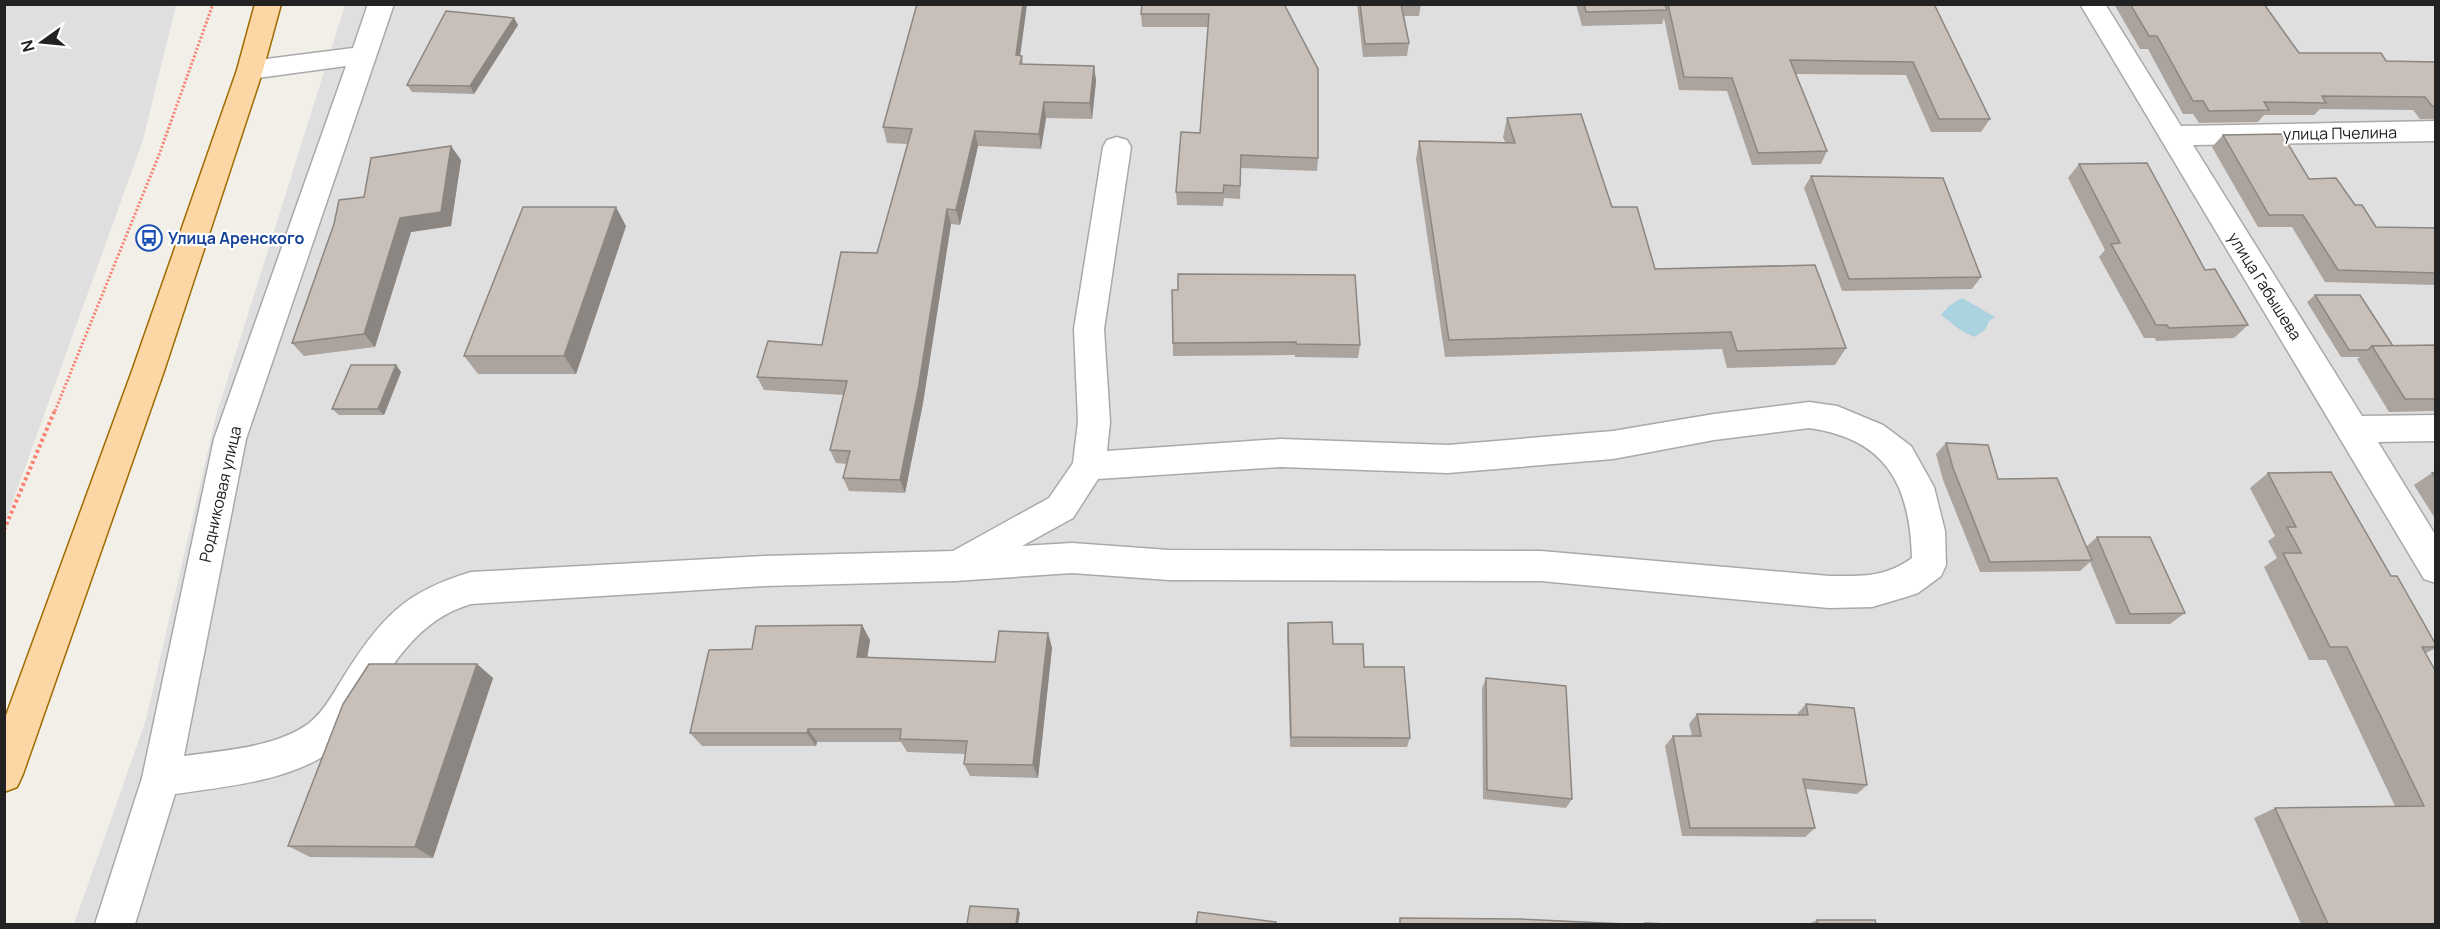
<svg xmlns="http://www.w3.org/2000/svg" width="2440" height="929" font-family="Manrope,sans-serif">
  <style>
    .residential { fill: #e0dfdf }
    .water { fill: #aad3df }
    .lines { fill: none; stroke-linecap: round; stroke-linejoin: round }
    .minor-casing { stroke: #a9a9a9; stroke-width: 3 }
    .major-casing { stroke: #a06b00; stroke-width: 3 }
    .path-far1 { stroke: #fa8072; stroke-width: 3; stroke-dasharray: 2 2; stroke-linecap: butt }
    .path { stroke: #fa8072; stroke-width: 4; stroke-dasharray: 3 3; stroke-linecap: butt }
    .minor { fill: #fff; fill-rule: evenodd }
    .major { fill: #fcd6a4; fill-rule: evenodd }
    .wall { fill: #aba49e }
    .shaded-wall { fill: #8b8681 }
    .building { fill: #c7bfb8; stroke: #8b8681; stroke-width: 1.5 }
    .labels { text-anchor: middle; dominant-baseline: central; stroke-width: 4.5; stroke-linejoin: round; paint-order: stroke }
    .street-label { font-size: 16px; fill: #222; stroke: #fff }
    .transit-label { font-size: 16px; font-weight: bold; fill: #164399; stroke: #fff; text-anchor: start }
  </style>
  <rect width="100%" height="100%" fill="#f2efe9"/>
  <g class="residential">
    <polygon points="5,4 176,5 143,140 5,523"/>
    <polygon points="345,5 2435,5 2435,924 74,924 146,720 216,416"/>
  </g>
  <polygon class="water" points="1962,298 1995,317 1989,321 1985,330 1974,337 1959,329 1941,315 1949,306"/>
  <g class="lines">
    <g class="minor-casing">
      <g id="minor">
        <path d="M 368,4 L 394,4 L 246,439 L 184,756 C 224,750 274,748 308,724 C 325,711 335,690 346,673 C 383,616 405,592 471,572 L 765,556 L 953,551 L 1049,498 L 1073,463 L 1078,422 L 1074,329 L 1103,147 L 1107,140 L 1117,137 L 1127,140 L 1131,147 L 1104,329 L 1110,422 L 1107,451 L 1281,439 L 1448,445 L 1613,431 L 1714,414 L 1809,402 L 1837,406 L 1883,425 L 1911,446 L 1934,487 L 1945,531 L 1946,565 L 1941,576 L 1918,593 L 1906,597 L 1872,607 L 1829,608 L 1541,581 L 1169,580 L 1072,573 L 955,581 L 765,586 L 471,604 C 419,619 393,663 366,707 C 357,722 348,739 333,750 C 288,782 227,786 175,794 L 135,924 L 95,924 L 142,778 L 214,439 L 346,66 L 250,79 L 241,76 L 237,70 L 241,64 L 250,61 L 353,48 ZM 1809,428 C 1886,439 1910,484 1912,558 C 1885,578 1861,576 1829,576 L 1541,551 L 1169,550 L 1072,543 L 1022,546 L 1073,518 L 1098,479 L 1281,467 L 1448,473 L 1613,459 L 1714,440 Z"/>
        <polygon points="2080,4 2105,4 2181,126 2436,121 2436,141 2193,145 2362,416 2436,415 2436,441 2378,442 2436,536 2436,583 2424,579"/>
      </g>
    </g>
    <g class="major-casing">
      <polygon id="major" points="255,4 281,4 263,70 164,371 23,774 17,787 4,792 4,721 132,371 237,70"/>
    </g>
    <polyline class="path-far1" points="55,411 159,155 213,4"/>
    <polyline class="path" points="4,530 55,410"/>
    <use href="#minor" class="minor"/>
    <use href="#major" class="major"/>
  </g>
  <g class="wall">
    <polygon points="1027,4 1020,56 1022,56 1023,64 1094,66 1096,81 1092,119 1046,118 1041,149 978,146 960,225 951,224 923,403 905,493 849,491 843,478 847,464 836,463 830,450 844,395 764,390 757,377 822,345 877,253 907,144 887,143 883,127"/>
    <polygon points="1284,4 1318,158 1317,171 1241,168 1240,199 1224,198 1223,206 1177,205 1176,192 1200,133 1208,27 1142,27 1141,14"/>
    <polygon points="1357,4 1421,4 1419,16 1404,16 1409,43 1407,56 1363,57"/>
    <polygon points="1576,4 1934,4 1990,119 1981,132 1931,132 1906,75 1796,74 1827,151 1821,164 1752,165 1727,91 1679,90 1664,18 1662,24 1582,26"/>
    <polygon points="2114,4 2264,4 2299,53 2386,61 2436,62 2436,119 2420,119 2413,110 2320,109 2314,115 2264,115 2258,122 2199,123 2193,114 2183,114 2148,49 2140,49"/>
    <polygon points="514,18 518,25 474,94 412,92 407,85"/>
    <polygon points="1507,118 1612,207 1655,269 1846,348 1835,365 1727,368 1722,349 1445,357 1416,159 1419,141 1505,142 1503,137"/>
    <polygon points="2223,135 2309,179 2355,205 2376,227 2436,228 2436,285 2325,282 2292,227 2258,227 2212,147"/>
    <polygon points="461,160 451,226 411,232 375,347 304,356 292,343"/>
    <polygon points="2079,164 2205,270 2248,325 2234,338 2156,341 2155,338 2144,338 2099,257 2105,250 2068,178"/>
    <polygon points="1811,176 1981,277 1972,289 1842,291 1804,188"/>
    <polygon points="626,226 576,374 478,374 464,356"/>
    <polygon points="1172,290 1360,345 1358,358 1295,357 1295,355 1173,356"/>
    <polygon points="2315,295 2393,346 2436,345 2436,411 2389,412 2357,359 2360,357 2341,357 2307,302"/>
    <polygon points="396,365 401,372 384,415 339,415 332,409"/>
    <polygon points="1946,443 1998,479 2087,546 2097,537 2185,613 2170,624 2116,624 2090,562 2080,571 1980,572 1943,480 1936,454"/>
    <polygon points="2436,472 2436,520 2414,485 2432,473"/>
    <polygon points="2268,473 2391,576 2436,645 2436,648 2426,653 2436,924 2301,924 2254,818 2275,808 2395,806 2326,660 2309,660 2264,567 2277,558 2268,541 2275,536 2250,488"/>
    <polygon points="1288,623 1333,644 1364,667 1410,738 1407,747 1290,747 1287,633"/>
    <polygon points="862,625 870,640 867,658 995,662 1048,633 1052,648 1038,778 970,776 964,764 966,754 907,752 901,742 817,742 816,746 702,746 690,733 752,649"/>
    <polygon points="477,664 493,678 433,858 310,857 288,846"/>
    <polygon points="1486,678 1572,799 1566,808 1483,799 1482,688"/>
    <polygon points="1806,704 1867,785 1857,794 1805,789 1815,828 1805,837 1682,836 1665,746 1673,736 1692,736 1689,724 1697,714 1797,715 1797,714"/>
    <polygon points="1817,920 1876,924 1811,924 1811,923"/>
  </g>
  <g class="shaded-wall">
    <polygon points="1023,4 1027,4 1018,71 1016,55"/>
    <polygon points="514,18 518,25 474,94 470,86"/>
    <polygon points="1094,66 1096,81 1092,119 1090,103"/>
    <polygon points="1044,102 1046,118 1041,149 1039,134"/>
    <polygon points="975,131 978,146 960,225 956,210"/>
    <polygon points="451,146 461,160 451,226 411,232 375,347 364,334 400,218"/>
    <polygon points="616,207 626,226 576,374 564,356"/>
    <polygon points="947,209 951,224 923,403 905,493 900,480"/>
    <polygon points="396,365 401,372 384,415 378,409"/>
    <polygon points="862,625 870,640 865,671 857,657"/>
    <polygon points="1048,633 1052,648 1038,778 1033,765"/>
    <polygon points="477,664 493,678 433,858 415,847"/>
    <polygon points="808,729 817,742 816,746 807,733"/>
    <polygon points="1018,909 1020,913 1018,924 1016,924"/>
  </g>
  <g class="building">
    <polygon points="917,4 1023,4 1016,55 1022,56 1020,64 1094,66 1090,103 1044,102 1039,134 975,131 956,210 947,209 918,390 900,480 843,478 850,451 830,450 847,381 757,377 768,341 822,345 841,252 877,253 912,129 883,127"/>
    <polygon points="1142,4 1284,4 1318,69 1318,158 1241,155 1240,186 1224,185 1223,193 1176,192 1181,132 1200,133 1209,14 1141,14"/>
    <polygon points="1360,4 1401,4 1409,43 1365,44"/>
    <polygon points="1584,4 1665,4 1667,10 1586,12"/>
    <polygon points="1668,4 1934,4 1990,119 1939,119 1913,62 1790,60 1827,151 1758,153 1732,78 1684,77"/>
    <polygon points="2130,4 2264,4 2299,53 2381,53 2386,61 2436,62 2436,106 2432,106 2425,97 2322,96 2326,103 2264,102 2269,110 2209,111 2203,101 2193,101 2157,36 2149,36"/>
    <polygon points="446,11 514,18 470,86 407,85"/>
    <polygon points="1581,114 1612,207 1637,207 1655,269 1815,265 1846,348 1737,351 1731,332 1449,340 1419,141 1515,143 1507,118"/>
    <polygon points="2282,134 2309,179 2336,178 2355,205 2362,205 2376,227 2436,228 2436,273 2338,270 2303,215 2269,215 2223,135"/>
    <polygon points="451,146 441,212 400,218 364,334 292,343 334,224 339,200 364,197 371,158"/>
    <polygon points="2147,163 2205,270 2215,269 2248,325 2169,328 2167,325 2156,325 2111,244 2120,243 2079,164"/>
    <polygon points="1811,176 1943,178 1981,277 1849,279"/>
    <polygon points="523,207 616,207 564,356 464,356"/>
    <polygon points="1178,274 1355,275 1360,345 1296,344 1296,342 1173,343 1172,290 1178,290"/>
    <polygon points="2315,295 2360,295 2393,346 2372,346 2368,350 2349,350"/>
    <polygon points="2436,345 2436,399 2405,399 2372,346"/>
    <polygon points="351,365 396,365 378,409 332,409"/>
    <polygon points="1946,443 1988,445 1998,479 2057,478 2092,560 1990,562 1953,468"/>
    <polygon points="2331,472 2391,576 2397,576 2436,645 2436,647 2422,647 2436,672 2436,924 2328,924 2275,808 2424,806 2347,647 2330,647 2283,553 2301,553 2287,527 2296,527 2268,473"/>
    <polygon points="2436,472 2436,479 2432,473"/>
    <polygon points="2097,537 2150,537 2185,613 2130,614"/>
    <polygon points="1332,622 1333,644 1363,644 1364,667 1404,667 1410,738 1291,737 1288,623"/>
    <polygon points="862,625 857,657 995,662 999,631 1048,633 1033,765 964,764 967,741 900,739 901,729 808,729 807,733 690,733 709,650 752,649 756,626"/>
    <polygon points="369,664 477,664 415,847 288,846 343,704"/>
    <polygon points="1486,678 1566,686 1572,799 1487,790"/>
    <polygon points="1806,704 1854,708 1867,785 1803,779 1815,828 1690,828 1673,736 1701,736 1697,714 1808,715"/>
    <polygon points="970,906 1018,909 1016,924 967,924"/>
    <polygon points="1198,912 1276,922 1275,924 1196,924"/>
    <polygon points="1400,918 1521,919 1626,924 1400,924"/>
    <polygon points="1817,920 1875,920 1876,924 1818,924"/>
    <polygon points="1645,923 1668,924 1645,924"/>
  </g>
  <defs>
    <g id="bus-ring" transform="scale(1.35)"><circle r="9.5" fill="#fff" stroke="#1a4fb4" stroke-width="1.5"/><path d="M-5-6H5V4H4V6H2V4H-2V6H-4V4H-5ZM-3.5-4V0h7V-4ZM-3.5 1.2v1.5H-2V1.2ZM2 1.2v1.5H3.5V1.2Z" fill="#1a4fb4"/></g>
  </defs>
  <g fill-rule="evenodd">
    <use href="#bus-ring" x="149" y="238"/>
  </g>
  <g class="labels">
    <g class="street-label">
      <text transform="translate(2340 133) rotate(-1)">улица Пчелина</text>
      <text transform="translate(2265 286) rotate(58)">улица Габышева</text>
      <text transform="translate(220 494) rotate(-77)">Родниковая улица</text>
    </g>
    <g class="transit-label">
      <text x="168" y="238">Улица Аренского</text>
    </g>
  </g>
  <rect width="2440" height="929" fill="none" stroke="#222222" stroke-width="12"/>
  <g transform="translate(42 42) rotate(255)" stroke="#ffffff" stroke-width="4.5" paint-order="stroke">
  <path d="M0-4.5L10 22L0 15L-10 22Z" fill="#222222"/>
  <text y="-9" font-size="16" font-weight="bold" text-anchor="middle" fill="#222222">N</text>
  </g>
</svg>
